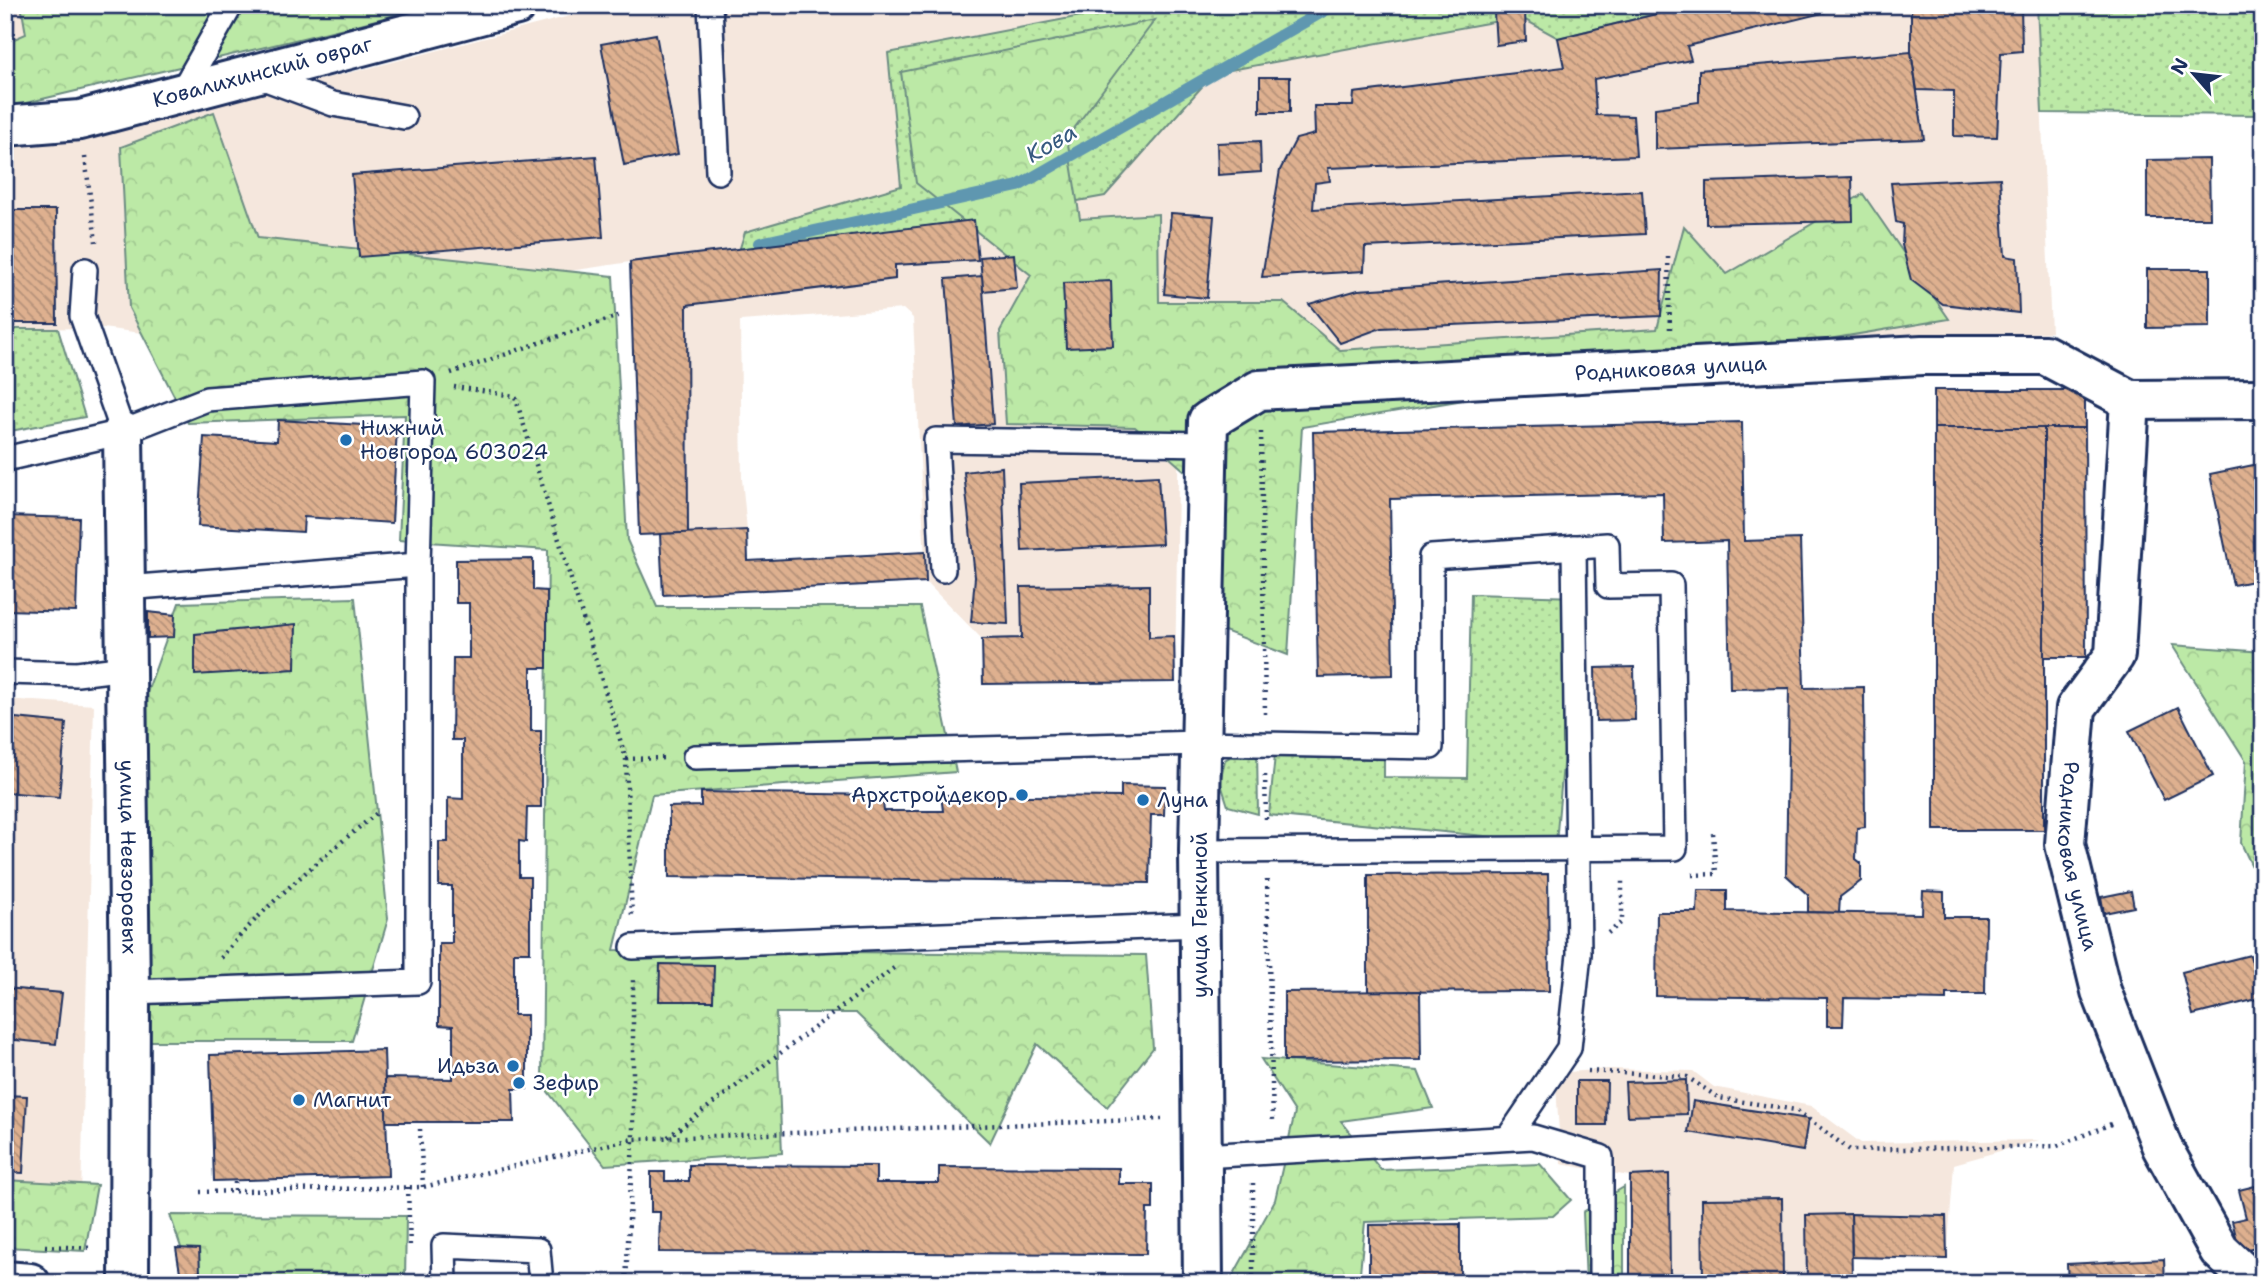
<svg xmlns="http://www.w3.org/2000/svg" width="2268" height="1288" font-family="'Shantell Sans',sans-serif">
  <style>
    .built { fill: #f5e7dd }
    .grass { fill: url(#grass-dots); stroke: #6c8c82; stroke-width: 2 }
    .forest { fill: url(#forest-crowns); stroke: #6c8c82; stroke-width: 2 }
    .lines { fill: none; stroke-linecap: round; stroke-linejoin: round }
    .stream { stroke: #5f97b0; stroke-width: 12 }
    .building { fill: url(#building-back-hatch); stroke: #1b2f5e; stroke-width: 2 }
    .service-casing { stroke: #1b2f5e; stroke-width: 28 }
    .minor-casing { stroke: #1b2f5e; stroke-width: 44 }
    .path { stroke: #1b2f5e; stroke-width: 4.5; stroke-dasharray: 2 5; stroke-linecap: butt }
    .service { stroke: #fff; stroke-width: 23 }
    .minor { stroke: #fff; stroke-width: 38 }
    .poi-dot { fill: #1f6fb2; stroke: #fff; stroke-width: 2.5 }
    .labels { text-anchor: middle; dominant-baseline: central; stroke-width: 5; stroke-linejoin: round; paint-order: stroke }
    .street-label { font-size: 21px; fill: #1b2f5e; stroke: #fff }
    .poi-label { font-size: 21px; fill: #1b2f5e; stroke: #fff; text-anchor: start }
    .water-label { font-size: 23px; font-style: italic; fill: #375a80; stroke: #fff }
  </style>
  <defs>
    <pattern id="grass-dots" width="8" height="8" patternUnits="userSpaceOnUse" patternTransform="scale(1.75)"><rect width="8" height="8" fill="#bce9a6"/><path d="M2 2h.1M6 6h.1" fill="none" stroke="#a1c891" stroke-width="1.8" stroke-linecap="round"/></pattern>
    <pattern id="forest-crowns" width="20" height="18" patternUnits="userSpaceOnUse" patternTransform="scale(1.75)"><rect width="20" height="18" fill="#bce9a6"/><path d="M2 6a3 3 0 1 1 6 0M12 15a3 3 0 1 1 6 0" fill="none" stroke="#a1c891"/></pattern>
    <pattern id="building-back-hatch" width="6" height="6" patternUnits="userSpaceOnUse" patternTransform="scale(1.75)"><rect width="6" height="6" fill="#deb08f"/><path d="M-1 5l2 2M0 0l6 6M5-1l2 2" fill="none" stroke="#b39078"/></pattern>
  </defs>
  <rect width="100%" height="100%" fill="#fff"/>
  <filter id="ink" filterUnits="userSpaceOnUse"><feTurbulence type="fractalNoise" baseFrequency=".0143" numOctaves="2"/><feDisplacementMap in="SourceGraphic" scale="14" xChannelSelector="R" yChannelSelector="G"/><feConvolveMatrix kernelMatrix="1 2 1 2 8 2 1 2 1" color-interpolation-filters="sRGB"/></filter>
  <g filter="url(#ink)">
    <g class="built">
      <polygon points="5,5 21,5 26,34 5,43"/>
      <polygon points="612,5 1138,5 888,53 902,186 746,232 1104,196 1214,73 1520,17 1693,5 2037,5 2051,332 1246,368 1179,413 1175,682 983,684 982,639 926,582 913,318 903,309 740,321 742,479 747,530 639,535 630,262 150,334 102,328 5,329 5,143 81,137 373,67"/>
      <polygon points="5,699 94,705 80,1234 5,1231"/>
      <polygon points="1608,1069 1693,1071 1714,1087 1811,1106 1861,1143 2039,1140 1954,1164 1947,1259 1852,1257 1852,1283 1630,1283 1629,1176 1561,1164 1556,1085 1569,1072"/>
    </g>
    <g class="grass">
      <polygon points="1138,5 1693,5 1558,38 1520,17 1214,73 1105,196 974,220 739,251 745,232 901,186 888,53"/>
      <polygon points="2037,5 2263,5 2263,115 2042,113"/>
      <polygon points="5,329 58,329 85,417 5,432"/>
      <polygon points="1471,594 1578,597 1556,843 1269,815 1276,745 1384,743 1384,777 1467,778"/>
      <polygon points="1257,747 1258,814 1228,806 1220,781 1225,760 1243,749"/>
    </g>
    <g class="forest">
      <path d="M 21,5 L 402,5 L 403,13 C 271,48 138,75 5,108 L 5,43 L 26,34 Z"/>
      <polygon points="1155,20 1067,138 1080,219 1158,214 1159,302 1283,302 1340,350 1657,329 1684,226 1727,274 1863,194 1949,319 1302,427 1288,655 1193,619 1186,472 1135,427 1006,424 1000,331 1031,275 916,183 901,72"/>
      <polygon points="214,112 258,238 613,276 627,540 657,607 920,607 956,772 652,795 614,950 1146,955 1153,1048 1107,1107 1037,1044 990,1143 856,1013 776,1013 782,1153 605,1165 542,1084 548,550 399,540 405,415 188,423 129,308 121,147"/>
      <polygon points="355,598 388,919 352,1041 140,1041 144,701 179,603"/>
      <polygon points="2172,645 2263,652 2263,890 2241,843 2246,761"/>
      <polygon points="1261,1059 1418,1071 1433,1108 1341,1121 1381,1170 1540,1164 1571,1200 1553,1216 1365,1222 1359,1283 1229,1283 1275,1200 1295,1112"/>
      <polygon points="5,1180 97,1185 85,1251 5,1247"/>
      <polygon points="1624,1187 1624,1283 1586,1283 1583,1212"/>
      <polygon points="170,1215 406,1216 405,1282 191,1277"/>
    </g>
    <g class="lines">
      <polyline class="stream" points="760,243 1018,186 1334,5"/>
    </g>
    <g class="building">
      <polygon points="1693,5 1855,5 1687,46 1691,60 1594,79 1596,115 1633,116 1636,156 1328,168 1330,181 1315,183 1313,209 1642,191 1645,234 1365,247 1364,271 1262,277 1280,170 1296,139 1315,134 1314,106 1353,106 1354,93 1564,67 1558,38"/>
      <polygon points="2021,5 2022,51 2001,53 1997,137 1954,136 1954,91 1917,90 1911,52 1911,9 1933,5"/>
      <polygon points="1525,10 1526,41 1496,45 1494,13"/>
      <polygon points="656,34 678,154 624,165 601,44"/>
      <polygon points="1911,52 1924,139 1655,149 1655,108 1699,102 1699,70"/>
      <rect x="1260" y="77" width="30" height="35"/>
      <polygon points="1260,141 1261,172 1218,175 1217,143"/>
      <polygon points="596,156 603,237 359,257 352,175"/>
      <polygon points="2209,159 2210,218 2147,218 2147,160"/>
      <polygon points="1852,177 1853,221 1706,224 1706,182"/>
      <polygon points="2000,178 2005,256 2017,258 2019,313 1943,304 1911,280 1902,245 1903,224 1896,222 1891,183"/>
      <polygon points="5,210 56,210 57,323 5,323"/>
      <polygon points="1171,213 1214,216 1207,298 1164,294"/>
      <polygon points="974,220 978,260 895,265 895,279 687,305 688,533 639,535 630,262"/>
      <polygon points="1014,254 1017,288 983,291 980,257"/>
      <polygon points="2147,269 2210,269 2210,327 2147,328"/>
      <polygon points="1662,270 1661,316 1381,328 1340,343 1309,304 1358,290"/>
      <polygon points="982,276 993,424 957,427 946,279"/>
      <polygon points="1111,281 1113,346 1066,348 1063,283"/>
      <rect x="1934" y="390" width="151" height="38"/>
      <polygon points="278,420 397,427 392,523 304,517 303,532 198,526 204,437 277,441"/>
      <polygon points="1742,422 1744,541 1800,539 1804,688 1864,687 1865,827 1857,828 1856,859 1861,863 1861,881 1840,897 1839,913 1808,912 1808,895 1786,875 1789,688 1730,689 1727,541 1664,543 1663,493 1390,499 1393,675 1318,677 1313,432"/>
      <rect x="1934" y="428" width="110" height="402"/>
      <polygon points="2044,428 2085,428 2086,657 2044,657"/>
      <polygon points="2263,463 2263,579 2233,585 2210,474"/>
      <polygon points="1002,467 1008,624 971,622 975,577 964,472"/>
      <polygon points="1158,476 1162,544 1022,551 1019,483"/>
      <polygon points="5,516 79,518 76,612 5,610"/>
      <polygon points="747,530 748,561 925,552 926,582 663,595 660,534"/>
      <polygon points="533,559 533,590 547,591 547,668 531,668 531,731 541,731 541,807 527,807 526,842 519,841 519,877 530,877 530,952 514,952 514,1015 527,1015 527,1089 513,1089 514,1122 386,1122 385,1078 453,1079 453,1026 439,1025 439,943 452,943 452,886 439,886 439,842 448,842 448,798 463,799 463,740 452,740 453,658 469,658 469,603 456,603 456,560"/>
      <polygon points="1149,585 1149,637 1174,636 1175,682 983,684 982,639 1022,638 1021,587"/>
      <polygon points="148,612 175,615 174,637 148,638"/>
      <polygon points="296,624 295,669 195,675 195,634"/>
      <polygon points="1634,667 1635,720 1596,721 1595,668"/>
      <polygon points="2178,707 2213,776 2164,800 2129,731"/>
      <polygon points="5,717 66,723 59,797 5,792"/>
      <polygon points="1121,785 1165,786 1164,815 1151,815 1149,883 669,877 669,807 701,806 701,792 882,795 884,811 943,811 941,795 1121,797"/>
      <polygon points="1548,874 1549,991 1368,992 1368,875"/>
      <polygon points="1698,890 1727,890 1727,911 1922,914 1923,891 1944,892 1944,917 1986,917 1985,994 1946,994 1946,1000 1844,998 1843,1026 1827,1026 1827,998 1656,996 1657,912 1697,912"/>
      <polygon points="2131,891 2134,907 2104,913 2101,897"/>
      <polygon points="2250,955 2261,998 2193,1015 2182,972"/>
      <polygon points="660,964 714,965 713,1001 659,1001"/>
      <polygon points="5,988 62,993 56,1044 5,1039"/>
      <polygon points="1420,991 1421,1060 1284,1061 1284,992"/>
      <polygon points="384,1050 388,1176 214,1181 210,1055"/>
      <polygon points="1686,1080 1687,1114 1627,1116 1625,1082"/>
      <polygon points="1577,1081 1607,1081 1606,1125 1577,1125"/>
      <polygon points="5,1095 27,1096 23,1173 5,1172"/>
      <polygon points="1693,1101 1808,1119 1803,1151 1688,1132"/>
      <polygon points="689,1165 876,1166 876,1183 939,1183 939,1167 1119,1168 1119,1184 1153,1184 1153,1209 1147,1209 1146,1254 659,1252 660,1212 651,1212 651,1172 665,1172 665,1181 689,1181"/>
      <polygon points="1669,1174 1670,1283 1630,1283 1630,1176"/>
      <polygon points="2263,1184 2263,1245 2240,1251 2232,1221 2246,1218 2239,1190"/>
      <polygon points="1782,1198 1783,1283 1703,1283 1702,1199"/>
      <polygon points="1851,1214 1946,1216 1947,1259 1852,1257"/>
      <polygon points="1851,1214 1852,1283 1807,1283 1806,1215"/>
      <polygon points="1460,1224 1460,1283 1369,1283 1369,1225"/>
      <polygon points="176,1248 199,1249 200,1272 180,1272"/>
      <polygon points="2164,1259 2165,1283 2068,1283 2067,1264"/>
    </g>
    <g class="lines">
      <g class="service-casing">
        <g id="service">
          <polyline points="710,5 718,172"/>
          <polyline points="255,75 333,104 404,117"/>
          <polyline points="181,93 231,5"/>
          <polyline points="85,270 82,316 123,432"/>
          <polyline points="5,459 123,432 207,399 423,382 418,565"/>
          <polyline points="943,570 936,440 1208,444"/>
          <polyline points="125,588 418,565 418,982 130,992"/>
          <polyline points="5,672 77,674 126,668"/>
          <polyline points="695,757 1200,743 1431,747 1431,557 1607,545 1608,586 1671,585 1675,848 1199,851"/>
          <polyline points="633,947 1199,925"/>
          <polyline points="1508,1138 1569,1048 1579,954 1574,547"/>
          <polyline points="1202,1156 1533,1137 1601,1157 1601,1283"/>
          <polyline points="445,1283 444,1246 538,1250 541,1283"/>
        </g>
      </g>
      <g class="minor-casing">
        <g id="minor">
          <path id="s1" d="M 5,126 L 80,120 L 517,5"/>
          <path id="s2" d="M 2130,400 L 2115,655 L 2076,708 L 2065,844 L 2101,991 L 2162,1147 L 2219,1250 L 2254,1283"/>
          <path id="s3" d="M 123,432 L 130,992 L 129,1283"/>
          <polyline points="5,1281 30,1283"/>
          <path id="s4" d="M 1203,1283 L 1199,851 L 1208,421 L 1259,390 L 1922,355 L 2045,355 L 2130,400 L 2263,399"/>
        </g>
      </g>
      <g class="path">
        <polyline points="2070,5 2070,11"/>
        <polyline points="85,157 96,242"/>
        <polyline points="1668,257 1670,329"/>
        <polyline points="451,373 621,315"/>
        <polyline points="454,387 515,396 626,759 632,918"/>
        <polyline points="1261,432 1265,714"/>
        <polyline points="626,759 668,758"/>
        <polyline points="1265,775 1266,819"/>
        <polyline points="1692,875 1716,874 1713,833"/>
        <polyline points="1267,880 1273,1123"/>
        <polyline points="1608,933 1622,922 1622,878"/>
        <path d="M 221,958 C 261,908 326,854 377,813"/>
        <polyline points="1588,1071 1687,1077 1719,1098 1796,1110 1850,1150 2057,1146 2111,1124"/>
        <polyline points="420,1129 423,1187"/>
        <polyline points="668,1137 894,968"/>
        <polyline points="408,1187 410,1249"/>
        <polyline points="235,1191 235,1180"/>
        <polyline points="200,1192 423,1187 633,1139 1162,1119"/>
        <polyline points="45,1246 92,1248"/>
        <polyline points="626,1283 633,1139 633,976"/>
        <polyline points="1253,1283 1253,1182"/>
      </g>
      <use href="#service" class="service"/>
      <use href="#minor" class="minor"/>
    </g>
  </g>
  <g class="poi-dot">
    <circle cx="346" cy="440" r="7"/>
    <circle cx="1022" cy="795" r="7"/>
    <circle cx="1143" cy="800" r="7"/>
    <circle cx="513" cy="1066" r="7"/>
    <circle cx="519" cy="1083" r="7"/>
    <circle cx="299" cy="1100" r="7"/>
  </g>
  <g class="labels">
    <g class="street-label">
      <text stroke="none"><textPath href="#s1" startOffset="264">Ковалихинский овраг</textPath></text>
      <text stroke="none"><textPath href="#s4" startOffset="1334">Родниковая улица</textPath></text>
      <text stroke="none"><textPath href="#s2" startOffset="471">Родниковая улица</textPath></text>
      <text stroke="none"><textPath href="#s3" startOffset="425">улица Невзоровых</textPath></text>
      <text transform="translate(1200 915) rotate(-90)">улица Генкиной</text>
    </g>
    <g class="poi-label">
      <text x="360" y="428">Нижний<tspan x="360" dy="24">Новгород 603024</tspan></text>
      <text x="1008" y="795" text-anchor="end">Архстройдекор</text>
      <text x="1157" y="800">Луна</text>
      <text x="499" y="1066" text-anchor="end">Идьза</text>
      <text x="533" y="1083">Зефир</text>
      <text x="313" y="1100">Магнит</text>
    </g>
    <g class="water-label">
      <text transform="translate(1051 143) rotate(-30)">Кова</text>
    </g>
  </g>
  <rect width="2268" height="1288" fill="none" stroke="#fff" stroke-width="28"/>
  <rect x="14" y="14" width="2240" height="1260" fill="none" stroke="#1b2f5e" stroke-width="2.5" filter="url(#ink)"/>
  <g transform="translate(2194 74) rotate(298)" stroke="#ffffff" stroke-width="5" paint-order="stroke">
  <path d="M0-5L12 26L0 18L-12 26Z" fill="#1b2f5e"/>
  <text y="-10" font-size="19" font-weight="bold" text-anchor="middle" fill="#1b2f5e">N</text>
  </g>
</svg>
